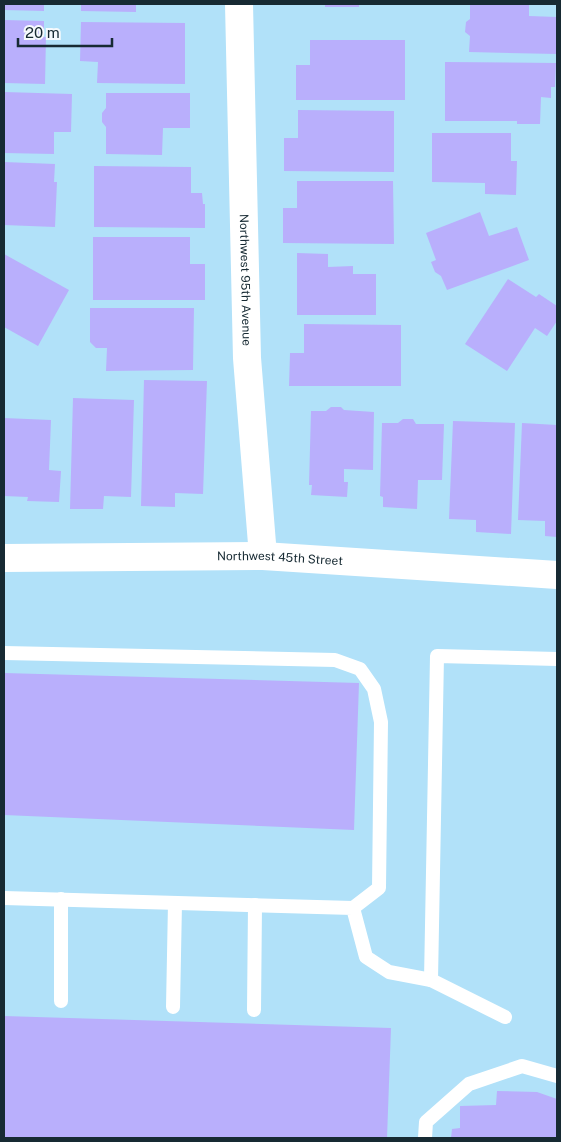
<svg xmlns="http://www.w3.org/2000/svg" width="561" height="1142" font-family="'Public Sans',sans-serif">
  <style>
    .building { fill: #b9affc }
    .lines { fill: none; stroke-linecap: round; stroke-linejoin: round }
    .lane { stroke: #fff; stroke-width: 14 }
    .street { stroke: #fff; stroke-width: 28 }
    .labels { text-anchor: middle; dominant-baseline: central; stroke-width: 5; stroke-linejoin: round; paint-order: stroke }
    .street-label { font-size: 12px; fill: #172a33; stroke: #f6fafd }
  </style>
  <rect width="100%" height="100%" fill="#b1e1f9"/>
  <g class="building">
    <polygon points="4,4 44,4 44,11 4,10"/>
    <polygon points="81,4 136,4 136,12 81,11"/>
    <rect x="325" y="4" width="34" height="3"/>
    <polygon points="470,4 529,4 529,16 557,17 557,54 469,52 470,36 465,32 466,22 470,19"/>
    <polygon points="4,20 44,21 44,37 46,37 45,84 4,83"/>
    <polygon points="81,22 185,23 185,84 97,83 98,62 80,61"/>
    <polygon points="310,40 405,40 405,100 296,100 296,65 310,65"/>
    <polygon points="445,62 556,63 555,87 551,87 551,98 541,97 540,124 517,124 517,121 445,121"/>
    <polygon points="4,92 72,94 71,132 54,132 54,154 4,153"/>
    <polygon points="106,93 190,93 190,128 163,128 162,155 106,154 106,127 102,122 102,113 106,108"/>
    <polygon points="298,110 394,111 394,172 284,171 284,138 298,138"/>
    <polygon points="432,133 511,133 511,161 517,161 516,195 485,194 485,183 432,182"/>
    <polygon points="4,162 55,164 54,182 57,182 55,227 4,225"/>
    <polygon points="94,166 191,167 191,193 202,193 203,204 205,204 205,228 94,227"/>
    <polygon points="297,181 393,181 394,244 283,243 283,208 297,208"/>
    <polygon points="480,212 489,236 517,227 529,260 447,290 441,276 435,272 431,262 436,260 426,233"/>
    <polygon points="93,237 190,237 190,264 205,264 205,300 93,300"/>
    <polygon points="297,253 328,254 328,267 353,266 353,274 376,274 376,315 297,315"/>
    <polygon points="4,254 69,290 38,346 4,327"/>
    <polygon points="508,279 536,297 539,294 557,306 557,321 547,336 535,328 507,371 465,344"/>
    <polygon points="90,308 194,308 193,370 106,371 107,348 96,348 90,342"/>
    <polygon points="304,324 401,325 401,386 289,386 290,353 304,353"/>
    <polygon points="144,380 207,381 203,494 175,493 175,507 141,506"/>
    <polygon points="73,398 134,400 131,497 104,496 103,509 70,509"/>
    <polygon points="331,407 341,407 344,410 374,412 373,470 344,469 344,482 348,482 347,497 311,495 312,485 309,485 311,411 326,411"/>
    <polygon points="4,418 51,420 49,470 61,471 59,502 27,501 28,497 4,496"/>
    <polygon points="403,419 413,419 416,424 444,424 442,480 418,480 417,509 383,507 383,497 380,496 382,423 398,423"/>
    <polygon points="453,421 515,423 511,534 476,532 476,520 449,519"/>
    <polygon points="522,423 557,425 557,537 545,536 545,521 518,520"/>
    <polygon points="4,673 359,683 354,830 4,815"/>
    <polygon points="4,1016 391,1028 387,1138 4,1138"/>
    <polygon points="497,1091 537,1092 557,1099 557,1138 451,1138 452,1129 460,1128 460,1106 496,1105"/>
  </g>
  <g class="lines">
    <g class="lane">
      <polyline points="4,653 335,660 360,669 374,689 381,722 379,888 353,908"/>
      <polyline points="4,898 353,908 366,957 389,972 431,980 437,656 557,659"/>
      <polyline points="61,899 61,1001"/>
      <polyline points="431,980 505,1017"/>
      <polyline points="173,1007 175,903"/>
      <polyline points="254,1010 255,905"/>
      <polyline points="425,1138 426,1122 469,1084 522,1066 557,1076"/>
    </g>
    <g class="street">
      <path id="s1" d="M 239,4 L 247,358 L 263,556"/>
      <path id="s2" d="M 4,558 L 263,556 L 557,575"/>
    </g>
  </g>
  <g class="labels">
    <g class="street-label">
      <text stroke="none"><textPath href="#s1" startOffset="276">Northwest 95th Avenue</textPath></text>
      <text stroke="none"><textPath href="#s2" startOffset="276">Northwest 45th Street</textPath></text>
    </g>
  </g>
  <rect width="561" height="1142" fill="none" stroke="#172a33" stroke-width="10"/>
  <path d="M18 38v8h94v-8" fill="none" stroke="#172a33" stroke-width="2.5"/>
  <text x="25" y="38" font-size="15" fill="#172a33" stroke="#f6fafd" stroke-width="4" paint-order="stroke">20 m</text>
</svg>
